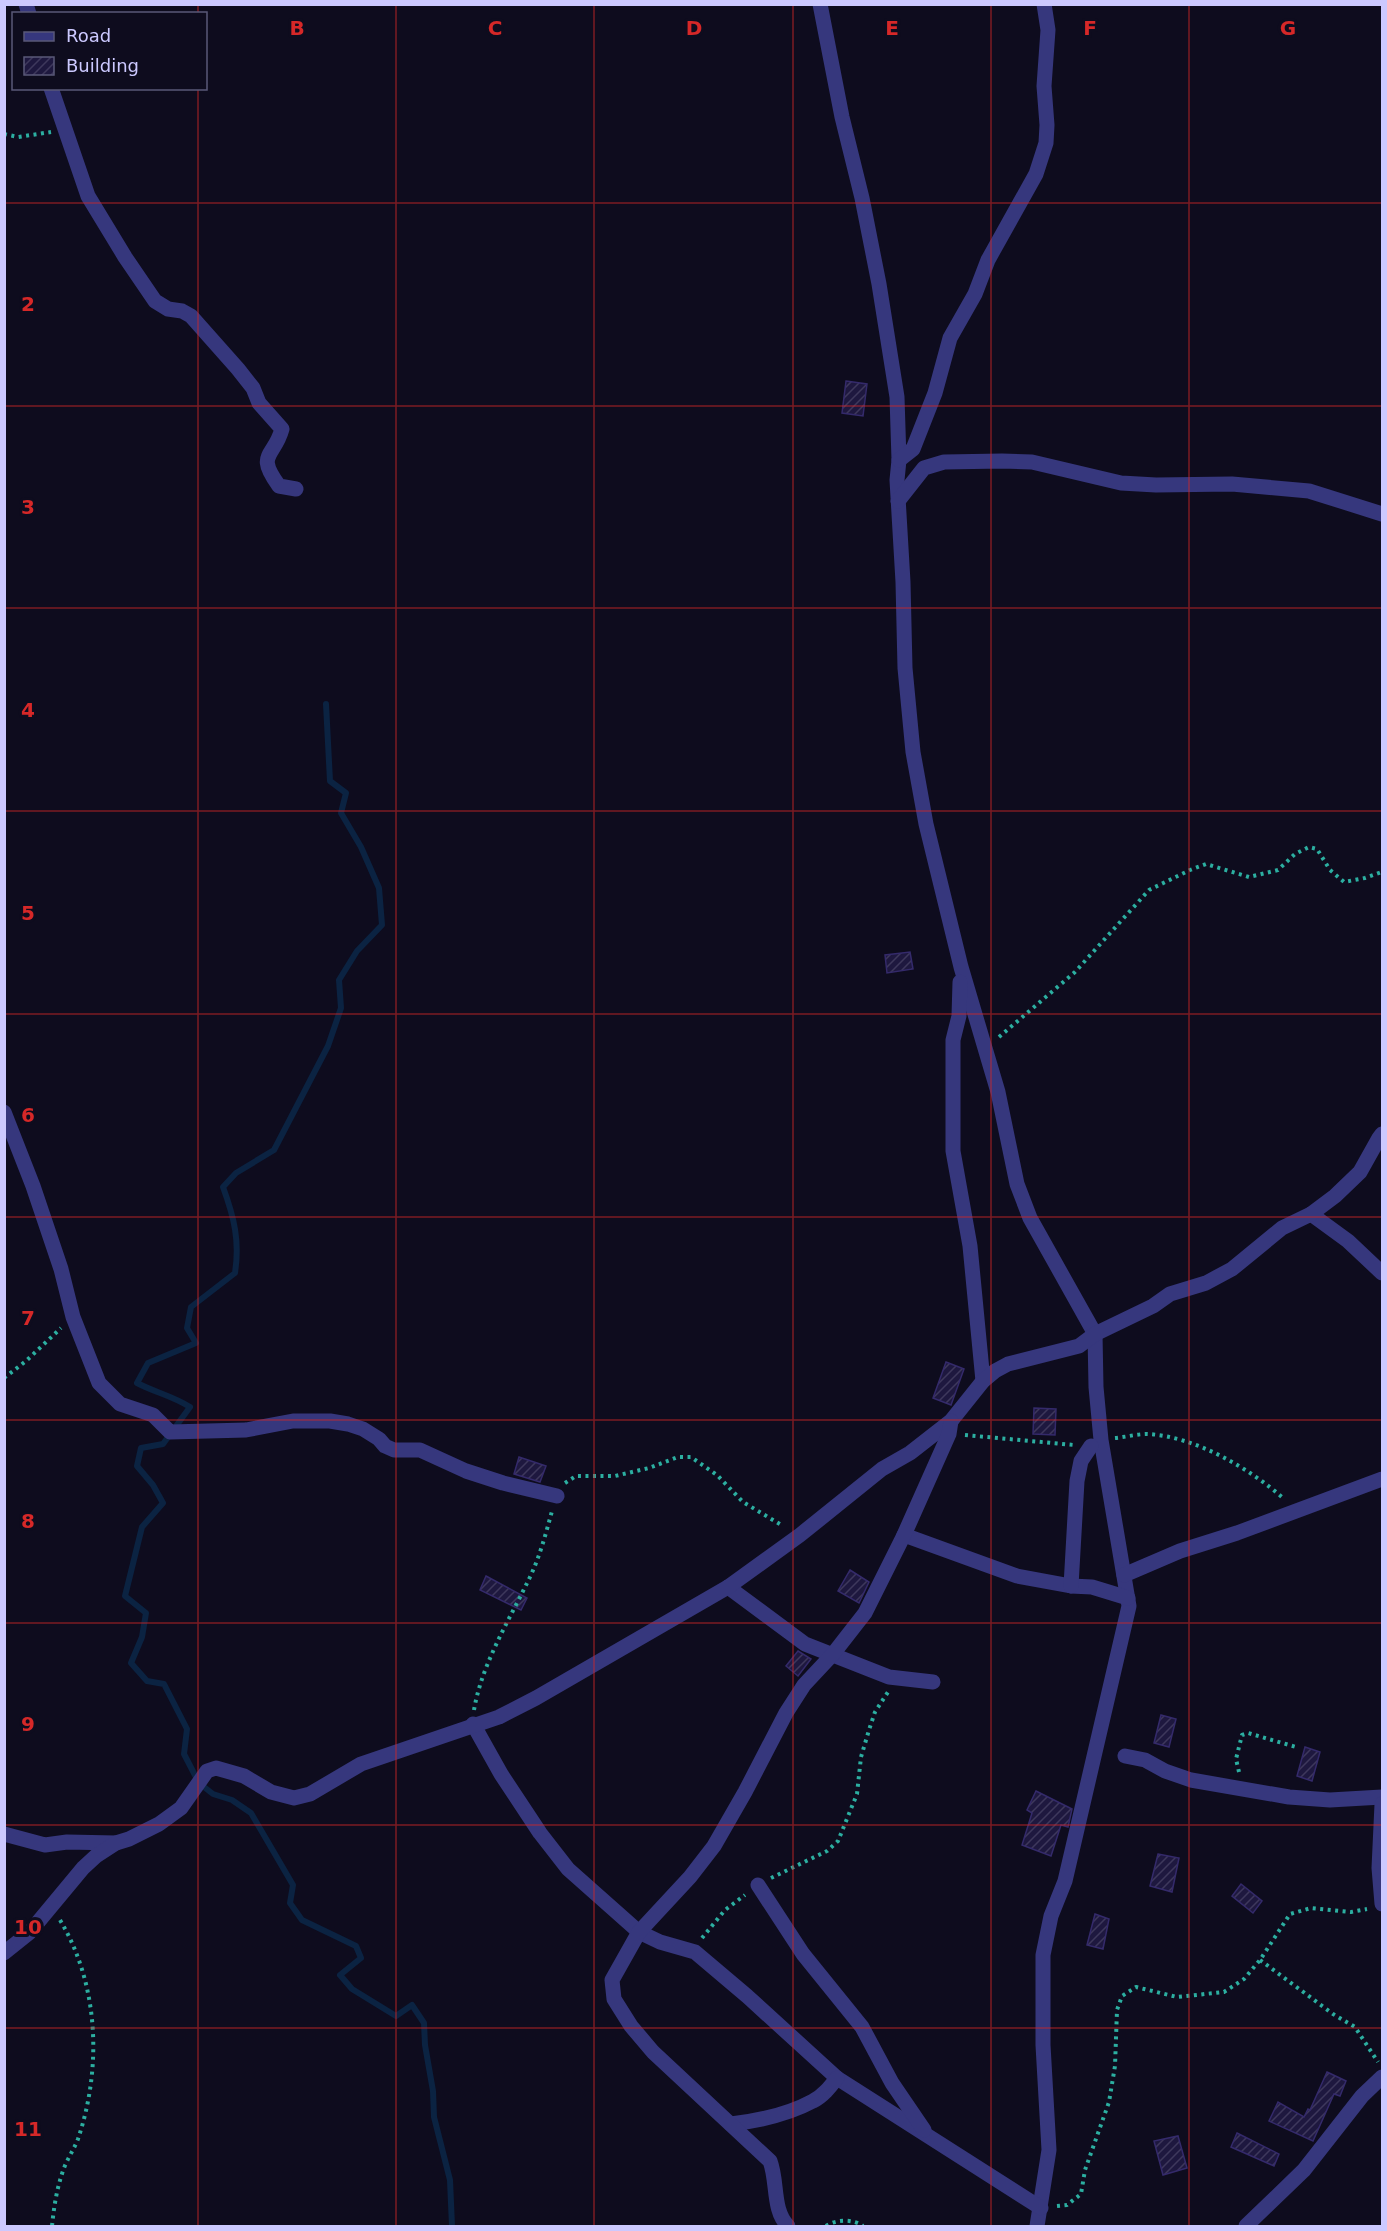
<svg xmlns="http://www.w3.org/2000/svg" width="1387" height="2231" font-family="'DejaVu Sans',sans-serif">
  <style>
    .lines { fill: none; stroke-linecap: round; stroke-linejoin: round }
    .stream { stroke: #0b2342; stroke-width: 6 }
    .building { fill: url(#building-hatch); stroke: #342a6b; stroke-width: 1.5 }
    .path { stroke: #2cafa1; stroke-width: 4; stroke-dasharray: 3 4.5; stroke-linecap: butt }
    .minor { stroke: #36377d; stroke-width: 15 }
    .grid { fill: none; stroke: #d62828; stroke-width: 1.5; stroke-opacity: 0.55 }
    .grid-label { font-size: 20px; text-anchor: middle; font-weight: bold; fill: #d62828; stroke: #0e0c1e; stroke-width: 6; stroke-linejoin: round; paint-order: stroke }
  </style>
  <defs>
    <pattern id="building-hatch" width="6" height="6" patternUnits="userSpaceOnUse" patternTransform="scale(1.5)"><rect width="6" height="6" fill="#1e183f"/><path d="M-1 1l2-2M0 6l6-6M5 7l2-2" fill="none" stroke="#3e385c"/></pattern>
  </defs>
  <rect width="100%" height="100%" fill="#0e0c1e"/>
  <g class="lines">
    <path class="stream" d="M 326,704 L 330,781 L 346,793 L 341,813 L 361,847 L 379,888 L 382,925 L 357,951 L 339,980 L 341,1008 L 328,1046 L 274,1150 L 236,1173 L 223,1187 C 234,1217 240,1241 235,1273 L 191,1307 L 187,1328 L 196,1343 L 148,1363 L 137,1383 C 154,1392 173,1396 190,1407 L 163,1444 L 141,1448 L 137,1466 L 153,1485 L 163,1503 L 142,1527 L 125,1596 L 146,1613 L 142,1637 L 131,1663 L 147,1681 L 164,1684 L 187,1729 L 184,1754 L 199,1783 L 213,1794 L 232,1800 L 251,1813 L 293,1885 L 290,1903 L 302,1920 L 356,1946 L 361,1958 L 340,1975 L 352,1989 L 396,2016 L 412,2005 L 424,2023 L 425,2045 L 433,2091 L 434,2117 L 450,2180 L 452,2226"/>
  </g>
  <g class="building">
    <polygon points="846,381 867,384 863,416 842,413"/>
    <polygon points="910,952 913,969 887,973 885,955"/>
    <polygon points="946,1362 964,1369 951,1405 933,1398"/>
    <polygon points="1034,1408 1056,1409 1055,1435 1033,1434"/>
    <polygon points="519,1457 546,1466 540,1482 514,1474"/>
    <polygon points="850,1570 869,1582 859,1603 838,1591"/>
    <polygon points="486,1576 527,1598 521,1610 480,1590"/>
    <polygon points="798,1651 811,1659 798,1676 786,1666"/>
    <polygon points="1161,1715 1176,1719 1169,1747 1154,1743"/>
    <polygon points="1305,1747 1320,1752 1312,1781 1297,1776"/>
    <polygon points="1036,1791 1072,1809 1068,1827 1061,1825 1051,1856 1022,1845 1032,1813 1027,1810"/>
    <polygon points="1158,1854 1179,1858 1172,1892 1150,1886"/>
    <polygon points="1241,1884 1262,1901 1253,1913 1232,1896"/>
    <polygon points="1095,1914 1109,1919 1103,1949 1087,1945"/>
    <polygon points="1327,2072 1346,2081 1340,2096 1334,2094 1313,2141 1269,2121 1278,2102 1304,2117 1308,2109 1310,2110"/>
    <polygon points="1237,2133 1279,2154 1274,2166 1231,2147"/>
    <polygon points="1178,2136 1187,2168 1163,2175 1154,2141"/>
  </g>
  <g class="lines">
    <g class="path">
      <polyline points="4,134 18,137 51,132"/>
      <polyline points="999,1037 1075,972 1149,890 1190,870 1206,864 1249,877 1278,870 1295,854 1309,847 1317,849 1330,870 1344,882 1365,878 1382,872"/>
      <polyline points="4,1378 26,1361 61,1328"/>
      <polyline points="965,1435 1074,1445"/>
      <path d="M 1115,1438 C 1126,1437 1137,1434 1147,1434 C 1194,1436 1249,1468 1283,1498"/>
      <polyline points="565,1483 576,1476 615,1476 649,1468 678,1457 691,1457 717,1475 743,1502 783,1526"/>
      <path d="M 474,1710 C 482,1663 510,1619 530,1577 C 540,1556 546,1533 552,1511"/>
      <polyline points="1239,1772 1236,1759 1242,1735 1248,1733 1296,1747"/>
      <polyline points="771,1878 827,1851 838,1841 857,1794 861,1757 869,1730 875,1712 888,1692"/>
      <polyline points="702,1938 725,1910 745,1895"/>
      <polyline points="1260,1960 1333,2014 1355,2027 1378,2062"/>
      <polyline points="1057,2206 1067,2205 1081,2194 1085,2170 1109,2102 1115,2066 1117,2010 1122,1996 1136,1987 1177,1997 1224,1992 1244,1979 1260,1960 1290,1914 1311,1908 1351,1912 1367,1909"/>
      <path d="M 52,2226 C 54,2206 57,2187 64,2168 C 68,2158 74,2149 78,2139 C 102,2068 99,1985 60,1920"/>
      <path d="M 826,2226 C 836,2219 854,2219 863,2226"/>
    </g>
    <g class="minor">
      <polyline points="26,4 29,14"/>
      <polyline points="820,4 842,117 862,198 879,284 897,397 899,460 897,480 903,582 905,668 913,752 926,824 961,967 998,1092 1017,1184 1030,1218 1095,1334 1096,1387 1101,1440 1129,1606 1065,1881 1051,1916 1043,1955 1043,2045 1049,2150 1037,2226"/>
      <path d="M 51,88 L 88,196 L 125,257 L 155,301 L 168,309 L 182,311 L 191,316 L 238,369 L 253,388 L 259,403 L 282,429 C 274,458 255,453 279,486 L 296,489"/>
      <polyline points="899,460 913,449 935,393 950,338 975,294 988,260 1036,174 1046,143 1047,125 1044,86 1048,30 1044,4"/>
      <polyline points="898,501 924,468 944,462 1002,461 1032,462 1121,483 1156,485 1232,484 1309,491 1382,514"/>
      <polyline points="960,982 959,1016 953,1040 953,1151 970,1246 983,1381"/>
      <polyline points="4,1112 33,1186 61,1269 73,1317 99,1383 120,1404 153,1415 170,1432 246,1430 293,1421 330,1421 348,1424 363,1429 379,1439 385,1446 394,1450 420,1450 466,1471 503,1483 557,1496"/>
      <polyline points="1311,1214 1348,1241 1382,1273"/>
      <polyline points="904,1535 1017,1576 1071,1586 1092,1587 1128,1598"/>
      <polyline points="1124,1575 1180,1551 1237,1533 1382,1479"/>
      <polyline points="1071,1586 1077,1481 1081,1461 1091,1446"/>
      <polyline points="728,1587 805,1644 889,1677 933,1682"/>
      <polyline points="473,1724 501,1774 540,1833 568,1869 639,1932 660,1942 695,1952 747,1996 837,2078 1041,2208"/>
      <polyline points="1125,1756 1145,1760 1165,1771 1191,1780 1289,1797 1330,1800 1382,1797"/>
      <polyline points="1382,1804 1379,1868 1382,1904"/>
      <polyline points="4,1834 45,1845 67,1842 116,1843"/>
      <polyline points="758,1885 803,1954 862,2027 892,2083 924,2130"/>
      <polyline points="4,1953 29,1933 83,1868 96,1856 116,1843 129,1839 159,1824 181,1808 207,1771 216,1768 244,1776 271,1792 294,1798 310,1794 361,1764 499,1717 536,1698 728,1587 800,1535 882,1469 910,1453 951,1421 983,1381 995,1371 1008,1364 1079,1346 1095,1334 1153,1306 1170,1294 1206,1283 1232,1269 1282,1228 1311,1214 1335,1196 1360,1172 1379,1138 1382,1134"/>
      <path d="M 731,2124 C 757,2121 789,2114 813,2101 C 823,2096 830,2087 837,2078"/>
      <path d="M 788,2226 C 772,2210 778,2182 770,2161 L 653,2052 L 631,2026 L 614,1999 L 612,1980 L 639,1932 L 690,1877 L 714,1846 L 745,1792 L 786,1713 L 804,1685 L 833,1654 L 865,1613 L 904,1535 L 949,1434 L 951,1421"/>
      <polyline points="1246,2226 1304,2170 1362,2096 1382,2077"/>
    </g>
  </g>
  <path class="grid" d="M 198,4 L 198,14M 396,4 L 396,2226M 594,4 L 594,2226M 793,4 L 793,2226M 991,4 L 991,2226M 1189,4 L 1189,2226M 198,88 L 198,2226M 4,203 L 1382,203M 4,406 L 1382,406M 4,608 L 1382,608M 4,811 L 1382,811M 4,1014 L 1382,1014M 4,1217 L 1382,1217M 4,1420 L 1382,1420M 4,1623 L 1382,1623M 4,1825 L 1382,1825M 4,2028 L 1382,2028"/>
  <g class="grid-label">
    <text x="297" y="35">B</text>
    <text x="495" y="35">C</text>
    <text x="694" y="35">D</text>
    <text x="892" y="35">E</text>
    <text x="1090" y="35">F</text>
    <text x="1288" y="35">G</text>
    <text x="28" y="311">2</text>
    <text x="28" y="514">3</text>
    <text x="28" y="717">4</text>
    <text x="28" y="920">5</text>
    <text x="28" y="1122">6</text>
    <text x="28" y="1325">7</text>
    <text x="28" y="1528">8</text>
    <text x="28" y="1731">9</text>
    <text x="28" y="1934">10</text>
    <text x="28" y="2136">11</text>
  </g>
  <rect width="1387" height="2231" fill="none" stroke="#ccc9ff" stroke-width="12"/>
  <rect x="12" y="12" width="195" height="78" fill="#0e0c1e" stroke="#5a5878" stroke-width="1.5"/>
  <rect x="24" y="32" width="30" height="9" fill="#36377d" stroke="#5a5878" stroke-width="1.5"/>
  <text x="66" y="42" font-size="18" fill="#ccc9ff">Road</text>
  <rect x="24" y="57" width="30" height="18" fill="url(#building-hatch)" stroke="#5a5878" stroke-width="1.5"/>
  <text x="66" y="72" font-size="18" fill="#ccc9ff">Building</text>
</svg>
